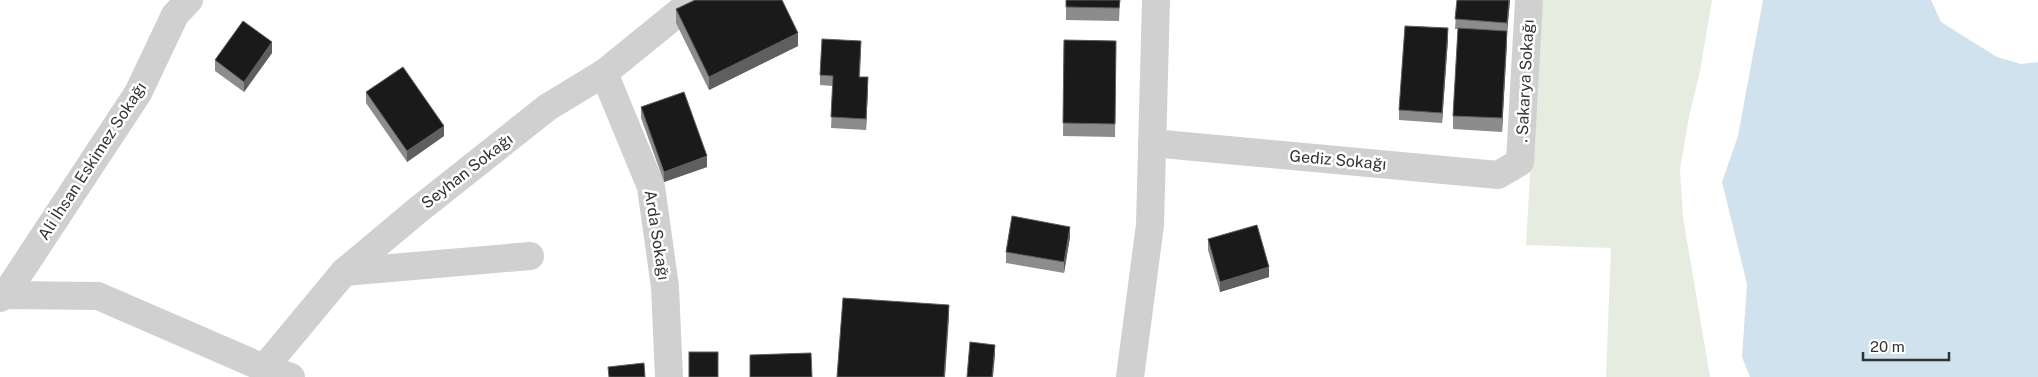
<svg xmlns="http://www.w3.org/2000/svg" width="2038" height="377" font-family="'Public Sans',sans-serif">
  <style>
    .green { fill: #e6ecdf }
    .water { fill: #cfe2ee }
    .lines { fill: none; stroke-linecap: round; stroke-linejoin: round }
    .minor { stroke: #d0d0d0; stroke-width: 28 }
    .wall { fill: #8c8c8c }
    .shaded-wall { fill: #5f5f5f }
    .building { fill: #1a1a1a; stroke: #5f5f5f }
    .labels { text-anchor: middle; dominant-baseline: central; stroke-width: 5; stroke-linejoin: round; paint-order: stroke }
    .street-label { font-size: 16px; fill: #333; stroke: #fff }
  </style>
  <rect width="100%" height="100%" fill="#fff"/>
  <polygon class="green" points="1540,0 1712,0 1700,71 1689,117 1680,169 1683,217 1710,377 1606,377 1611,248 1526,245"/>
  <polygon class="water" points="1763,0 1931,0 1941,22 1997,57 2021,64 2038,62 2038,377 1750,377 1742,357 1747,284 1722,182 1738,136"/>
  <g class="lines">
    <g class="minor">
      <polyline points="604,73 651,187 665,287 669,377"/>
      <polyline points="1152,143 1498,175 1520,162 1529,0"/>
      <polyline points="344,272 530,256"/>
      <polyline points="5,295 138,93 175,15 189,0"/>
      <polyline points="0,298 5,295 98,296 264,368 291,377"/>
      <polyline points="264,368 344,272 418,210 548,107 604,73 694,0"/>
      <polyline points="1130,377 1150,225 1156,0"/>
    </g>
  </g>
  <g class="wall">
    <polygon points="1066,0 1120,0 1119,21 1066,20"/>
    <polygon points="1457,0 1510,0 1507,33 1502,132 1453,129 1453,116 1458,29 1455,29"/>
    <polygon points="676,9 798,46 709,90 676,23"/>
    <polygon points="1448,39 1442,123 1399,120 1399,110"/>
    <polygon points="1064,40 1116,41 1115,137 1063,136"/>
    <polygon points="861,51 860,77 868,88 866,130 831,128 833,86 820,85 820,75"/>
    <polygon points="272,53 244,92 215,71 215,60"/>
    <polygon points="366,92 444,136 407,162 366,103"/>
    <polygon points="641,107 707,167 664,182 641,118"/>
    <polygon points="1070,237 1064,273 1006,263 1006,252"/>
    <polygon points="1208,239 1269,277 1220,292 1208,250"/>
  </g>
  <g class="shaded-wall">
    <polygon points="1509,0 1510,0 1507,33 1507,23"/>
    <polygon points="1448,28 1448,39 1442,123 1442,113"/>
    <polygon points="1507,31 1507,44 1502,132 1502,118"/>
    <polygon points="798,33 798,46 709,90 709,77"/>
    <polygon points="272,42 272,53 244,92 244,82"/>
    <polygon points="868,77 868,88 866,130 866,119"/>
    <polygon points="444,126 444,136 407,162 407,151"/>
    <polygon points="707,156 707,167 664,182 664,172"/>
    <polygon points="1070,227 1070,237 1064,273 1064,262"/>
    <polygon points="1269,267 1269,277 1220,292 1220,282"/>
    <polygon points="949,305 949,318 945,377 944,377"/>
    <polygon points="995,345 995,355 993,377 992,377"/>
  </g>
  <g class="building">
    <polygon points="695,0 782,0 798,33 709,77 676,9"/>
    <polygon points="1066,0 1120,0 1119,8 1066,7"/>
    <polygon points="1457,0 1509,0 1507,23 1455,19"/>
    <polygon points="243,21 272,42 244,82 215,60"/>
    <polygon points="1405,26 1448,28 1442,113 1399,110"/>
    <polygon points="1458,28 1507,31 1502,118 1453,116"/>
    <polygon points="822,39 861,41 859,77 868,77 866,119 831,117 833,76 820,75"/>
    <polygon points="1064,40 1116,41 1115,124 1063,123"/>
    <polygon points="403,67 444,126 407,151 366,92"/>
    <polygon points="684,92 707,156 664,172 641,107"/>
    <polygon points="1012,216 1070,227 1064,262 1006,252"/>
    <polygon points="1257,225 1269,267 1220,282 1208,239"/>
    <polygon points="843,298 949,305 944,377 837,377"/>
    <polygon points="970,342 995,345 992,377 967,377"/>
    <rect x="689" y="352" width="29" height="25"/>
    <polygon points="811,353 812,377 750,377 750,355"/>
    <polygon points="644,363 645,377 609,377 608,367"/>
  </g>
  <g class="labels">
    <g class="street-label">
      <text transform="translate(1525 81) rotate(-87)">. Sakarya Sokağı</text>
      <text transform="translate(1338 160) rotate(5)">Gediz Sokağı</text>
      <text transform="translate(92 161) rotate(-57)">Ali İhsan Eskimez Sokağı</text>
      <text transform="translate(467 171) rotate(-38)">Seyhan Sokağı</text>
      <text transform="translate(657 235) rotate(81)">Arda Sokağı</text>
    </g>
  </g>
  <path d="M1863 352v8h86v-8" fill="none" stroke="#333333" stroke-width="2.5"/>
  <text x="1870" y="352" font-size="15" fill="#333333" stroke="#ffffff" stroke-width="4" paint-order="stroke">20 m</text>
</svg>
